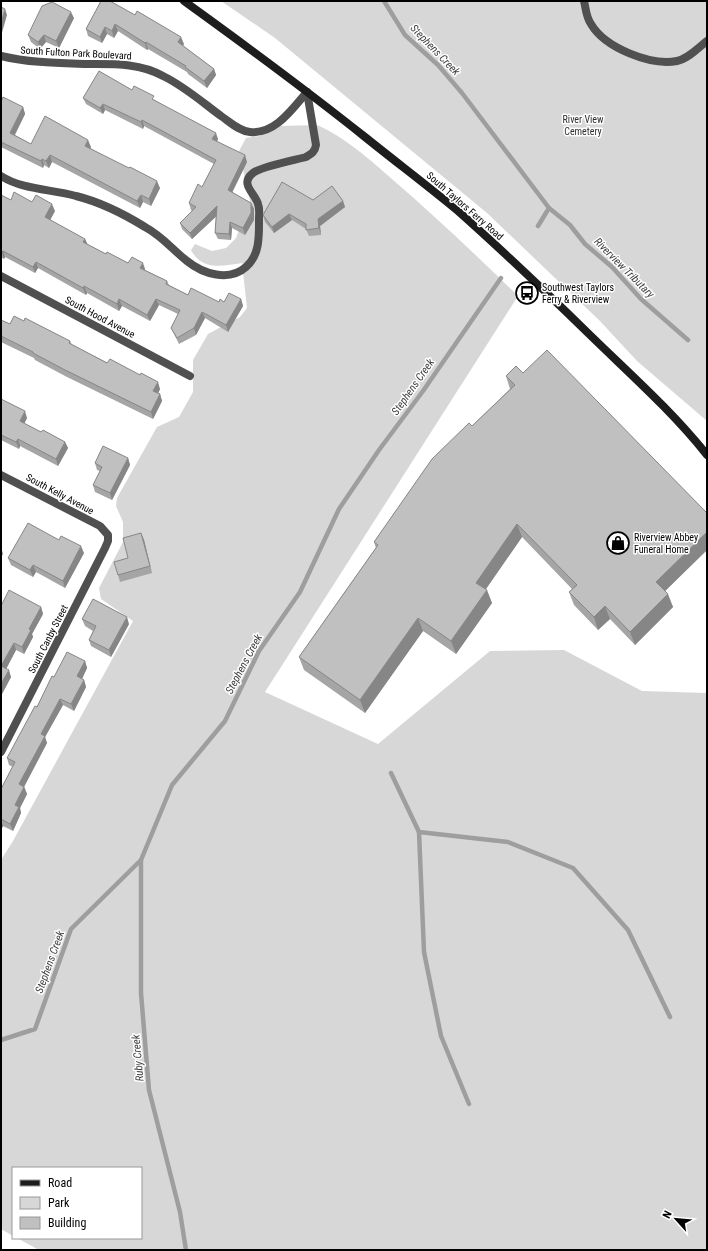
<svg xmlns="http://www.w3.org/2000/svg" width="708" height="1251" font-family="'Roboto Condensed',sans-serif">
  <style>
    .green { fill: #d7d7d7 }
    .lines { fill: none; stroke-linecap: round; stroke-linejoin: round }
    .stream { stroke: #9e9e9e; stroke-width: 4.5 }
    .service { stroke: #505050; stroke-width: 8 }
    .minor { stroke: #505050; stroke-width: 8 }
    .secondary { stroke: #1d1d1d; stroke-width: 8 }
    .wall { fill: #a5a5a5 }
    .shaded-wall { fill: #868686 }
    .building { fill: #c0c0c0; stroke: #868686 }
    .labels { text-anchor: middle; dominant-baseline: central; stroke-width: 3; stroke-linejoin: round; paint-order: stroke }
    .street-label { font-size: 10px; fill: #000; stroke: #fff }
    .park-label { font-size: 10px; fill: #2e2e2e; stroke: #fff }
    .poi-label { font-size: 10px; fill: #000; stroke: #fff; text-anchor: start }
    .water-label { font-size: 11px; font-style: italic; fill: #3f3f3f; stroke: #fff }
  </style>
  <rect width="100%" height="100%" fill="#fff"/>
  <g class="green">
    <polygon points="221,1 707,1 707,421 637,361 599,320 487,213 275,38"/>
    <path d="M 317,125 C 343,136 372,161 393,180 C 436,217 477,256 518,296 L 265,692 L 378,744 L 490,651 L 564,650 L 642,691 L 707,693 L 707,1250 L 39,1250 L 17,1238 L 141,1238 L 141,1168 L 13,1168 L 13,1236 L 1,1229 L 1,860 L 13,841 L 133,621 L 101,599 L 99,588 L 123,542 L 123,522 L 116,506 L 117,498 L 157,427 L 179,417 L 193,392 L 193,360 L 208,334 L 240,317 L 247,308 L 242,263 C 222,266 202,271 191,250 L 195,244 L 212,251 L 226,248 L 236,238 L 250,201 L 239,151 L 246,138 L 260,136 L 280,126 Z"/>
  </g>
  <g class="lines">
    <g class="stream">
      <polyline points="384,1 405,35 438,65 462,93 549,208 538,226"/>
      <polyline points="549,208 570,225 585,244 612,267 641,299 688,340"/>
      <polyline points="391,773 419,832 508,842 573,868 628,930 670,1017"/>
      <polyline points="419,832 424,952 441,1036 469,1104"/>
      <polyline points="141,860 141,993 149,1090 180,1212 186,1250"/>
      <polyline points="1,1040 35,1029 71,929 141,860 172,785 225,721 259,651 300,592 339,509 379,450 423,391 501,278"/>
    </g>
    <path class="service" d="M 584,1 C 586,9 586,17 591,24 C 605,48 651,66 677,61 C 688,59 698,48 707,41"/>
    <g class="minor">
      <path d="M 1,56 C 30,63 59,63 89,64 C 114,64 140,63 163,76 C 184,86 202,102 221,116 C 230,122 239,131 250,132 C 275,135 293,108 307,92"/>
      <path d="M 1,176 C 23,190 51,189 76,196 C 100,202 124,214 145,227 C 162,236 173,250 187,261 C 203,274 229,282 246,267 C 260,255 259,236 259,219 C 259,214 260,209 258,204 C 255,193 239,184 253,173 C 260,167 295,160 306,157 C 311,154 315,152 316,145 L 307,92"/>
      <polyline points="1,276 190,376"/>
      <polyline points="1,475 100,526 108,535 108,541 105,548 1,752"/>
    </g>
    <path class="secondary" d="M 184,1 C 245,45 306,90 365,137 C 396,162 428,186 458,211 C 503,251 547,293 590,335 C 630,374 672,411 707,455"/>
  </g>
  <g class="wall">
    <polygon points="101,1 184,44 183,46 214,69 216,75 207,88 188,74 187,72 148,49 147,50 118,31 114,38 107,34 102,43 88,36 86,29"/>
    <polygon points="74,18 59,48 46,42 40,49 31,42 28,35"/>
    <polygon points="132,90 156,101 218,139 217,142 247,162 232,192 251,203 254,209 254,220 245,235 232,228 231,240 218,239 215,233 216,216 192,239 182,229 180,223 192,211 191,210 189,203 202,187 214,164 144,126 143,129 105,110 103,114 86,104 83,98"/>
    <polygon points="1,102 23,107 25,114 15,135 31,144 91,147 90,148 160,188 151,206 143,202 140,208 52,162 49,168 44,165 43,168 1,147"/>
    <polygon points="1,195 11,200 32,202 55,211 50,220 85,239 87,244 106,254 145,269 145,270 167,281 169,285 188,295 219,302 241,299 243,306 228,332 205,318 196,335 179,344 171,328 178,314 159,305 150,321 122,306 119,311 87,293 86,295 38,268 35,273 5,257 4,259 1,257"/>
    <polygon points="313,200 343,201 345,207 320,226 321,235 309,236 306,229 292,220 274,233 265,222 263,215"/>
    <polygon points="1,320 10,324 70,341 72,345 160,389 158,393 160,394 162,401 153,419 67,377 35,360 34,358 1,342"/>
    <polygon points="523,373 707,513 707,550 665,591 673,607 635,645 610,619 598,630 574,605 569,592 572,589 522,537 486,589 492,603 456,654 423,631 365,713 304,670 299,657 376,548 374,542 472,426 510,389 506,376"/>
    <polygon points="1,399 27,418 24,424 41,432 65,442 68,448 58,466 20,446 19,449 1,440"/>
    <polygon points="128,458 130,465 112,500 95,492 93,485 100,471 97,470 95,463"/>
    <polygon points="141,533 144,540 152,573 120,582 118,575 128,558"/>
    <polygon points="59,540 84,553 65,588 36,572 33,577 11,565 8,558"/>
    <polygon points="1,606 41,607 43,614 32,634 33,637 24,654 16,650 6,669 11,677 2,694 1,694"/>
    <polygon points="82,619 129,624 111,657 91,646 89,640 93,631 85,626"/>
    <polygon points="85,661 87,668 82,679 84,680 86,687 74,711 63,705 45,737 47,743 24,786 27,794 20,808 21,813 13,831 3,826 1,830 1,789 13,767 9,765 7,758 54,677"/>
  </g>
  <g class="shaded-wall">
    <polygon points="5,9 7,15 1,36 1,23"/>
    <polygon points="71,12 74,18 59,48 56,41"/>
    <polygon points="115,24 118,31 114,38 112,31"/>
    <polygon points="105,27 107,34 102,43 100,37"/>
    <polygon points="44,35 46,42 40,49 38,42"/>
    <polygon points="181,37 184,44 180,49 178,42"/>
    <polygon points="146,42 148,49 147,50 145,43"/>
    <polygon points="214,69 216,75 207,88 204,81"/>
    <polygon points="103,104 105,110 103,114 100,108"/>
    <polygon points="23,107 25,114 12,140 10,133"/>
    <polygon points="142,120 144,126 143,129 141,122"/>
    <polygon points="216,133 218,139 214,146 212,139"/>
    <polygon points="88,140 91,147 88,153 85,146"/>
    <polygon points="50,155 52,162 49,168 46,161"/>
    <polygon points="245,155 247,162 230,197 228,190"/>
    <polygon points="42,159 44,165 43,168 41,161"/>
    <polygon points="157,181 160,188 151,206 149,199"/>
    <polygon points="141,195 143,202 140,208 137,201"/>
    <polygon points="343,201 345,207 320,226 321,235 319,228 318,219"/>
    <polygon points="251,203 254,209 254,220 245,235 243,228"/>
    <polygon points="52,204 55,211 48,224 45,217"/>
    <polygon points="217,206 220,213 192,239 190,233"/>
    <polygon points="289,214 292,220 274,233 272,227"/>
    <polygon points="230,222 232,228 231,240 229,234"/>
    <polygon points="85,239 88,245 83,242"/>
    <polygon points="3,251 5,257 4,259 2,252"/>
    <polygon points="36,262 38,268 35,273 33,267"/>
    <polygon points="143,263 145,269 142,275 140,268"/>
    <polygon points="84,286 87,293 86,295 83,288"/>
    <polygon points="119,299 122,306 119,311 117,304"/>
    <polygon points="156,299 159,305 150,321 147,315"/>
    <polygon points="241,299 243,306 228,332 226,325"/>
    <polygon points="202,312 205,318 196,335 194,328"/>
    <polygon points="158,382 160,389 156,398 153,391"/>
    <polygon points="160,394 162,401 153,419 151,412"/>
    <polygon points="25,411 27,418 22,428 20,421"/>
    <polygon points="18,439 20,446 19,449 16,442"/>
    <polygon points="65,442 68,448 58,466 56,459"/>
    <polygon points="128,458 130,465 112,500 110,493"/>
    <polygon points="517,524 522,537 481,596 476,583"/>
    <polygon points="707,532 707,550 661,595 656,582"/>
    <polygon points="141,533 144,540 152,573 150,566"/>
    <polygon points="81,546 84,553 65,588 63,581"/>
    <polygon points="1,547 3,554 1,557"/>
    <polygon points="33,565 36,572 33,577 30,570"/>
    <polygon points="487,590 492,603 456,654 451,641"/>
    <polygon points="668,594 673,607 635,645 630,632"/>
    <polygon points="605,606 610,619 598,630 594,617"/>
    <polygon points="41,607 43,614 32,634 33,637 24,654 22,647 29,629"/>
    <polygon points="127,617 129,624 111,657 109,650"/>
    <polygon points="418,618 423,631 365,713 360,700"/>
    <polygon points="14,643 16,650 4,673 1,666"/>
    <polygon points="85,661 87,668 80,683 77,676"/>
    <polygon points="9,670 11,677 2,694 1,692 1,684"/>
    <polygon points="84,680 86,687 74,711 71,704"/>
    <polygon points="60,699 63,705 45,737 47,743 22,791 19,784 41,734"/>
    <polygon points="24,787 27,794 20,808 21,813 13,831 10,824 15,805"/>
    <polygon points="1,820 3,826 1,830"/>
  </g>
  <g class="building">
    <polygon points="101,1 110,1 135,15 137,11 181,37 178,42 214,69 204,81 185,67 186,66 146,42 145,43 115,24 112,31 105,27 100,37 86,29"/>
    <polygon points="52,2 71,12 56,41 44,35 38,42 28,35 42,6"/>
    <polygon points="1,7 5,9 1,23"/>
    <polygon points="99,71 132,90 134,86 154,96 152,99 216,133 212,139 245,155 228,190 251,203 251,213 243,228 230,222 229,234 215,233 217,206 190,233 180,223 196,207 189,203 198,184 202,187 216,160 142,120 141,122 103,104 100,108 83,98"/>
    <polygon points="3,97 23,107 10,133 31,144 45,116 88,140 85,146 129,168 130,167 157,181 149,199 141,195 137,201 50,155 46,161 42,159 41,161 1,142 1,102"/>
    <polygon points="282,182 313,200 332,186 343,201 318,219 319,228 306,230 306,224 289,214 272,227 263,215"/>
    <polygon points="14,192 32,202 36,195 52,204 45,217 85,239 83,242 106,254 107,252 128,263 132,257 143,263 140,268 167,281 166,284 188,295 191,288 219,302 220,299 224,302 229,293 241,299 226,325 202,312 194,328 177,338 171,328 180,310 156,299 147,315 119,299 117,304 84,286 83,288 36,262 33,267 3,251 2,252 1,252 1,195 11,200"/>
    <polygon points="14,316 24,321 25,318 70,341 69,343 107,363 110,359 140,375 141,373 158,382 153,391 160,394 151,412 65,370 33,353 33,352 1,336 1,320 10,324"/>
    <polygon points="547,350 707,513 707,532 656,582 668,594 630,632 605,606 594,617 569,592 577,585 517,524 476,583 487,590 451,641 418,618 360,700 299,657 378,545 374,542 432,459 469,423 472,426 515,385 506,376 516,366 523,373"/>
    <polygon points="1,399 25,411 20,421 41,432 43,430 65,442 56,459 18,439 16,442 1,435"/>
    <polygon points="103,446 128,458 110,493 93,485 102,467 95,463"/>
    <polygon points="28,523 59,540 61,536 81,546 63,581 33,565 30,570 8,558"/>
    <polygon points="141,533 150,566 118,575 114,562 128,558 123,538"/>
    <polygon points="9,590 41,607 29,629 31,630 22,647 14,643 1,666 9,670 1,684 1,606"/>
    <polygon points="93,599 127,617 109,650 89,640 96,626 82,619"/>
    <polygon points="67,652 85,661 77,676 84,680 71,704 60,699 41,734 45,736 19,784 24,787 15,805 19,807 10,824 1,819 1,789 15,762 7,758 35,706 37,707 52,676 54,677"/>
  </g>
  <defs>
    <g id="bus-ring" transform="scale(1.15)"><circle r="9.5" fill="#fff" stroke="#000" stroke-width="1.5"/><path d="M-5-6H5V4H4V6H2V4H-2V6H-4V4H-5ZM-3.5-4V0h7V-4ZM-3.5 1.2v1.5H-2V1.2ZM2 1.2v1.5H3.5V1.2Z" fill="#000"/></g>
    <g id="shop-ring" transform="scale(1.15)"><circle r="9.5" fill="#fff" stroke="#000" stroke-width="1.5"/><path d="M-5-2.5h2.3a2.7 3.5 0 0 1 5.4 0H5L5.5 6h-11ZM-1.5-2.5h3a1.5 2.3 0 0 0-3 0Z" fill="#000"/></g>
  </defs>
  <g fill-rule="evenodd">
    <use href="#bus-ring" x="527" y="293"/>
    <use href="#shop-ring" x="618" y="543"/>
  </g>
  <g class="labels">
    <g class="street-label">
      <text transform="translate(76 53) rotate(3)">South Fulton Park Boulevard</text>
      <text transform="translate(465 206) rotate(41)">South Taylors Ferry Road</text>
      <text transform="translate(100 317) rotate(28)">South Hood Avenue</text>
      <text transform="translate(60 494) rotate(28)">South Kelly Avenue</text>
      <text transform="translate(48 639) rotate(-63)">South Canby Street</text>
    </g>
    <g class="park-label">
      <text x="583" y="119">River View<tspan x="583" dy="12">Cemetery</tspan></text>
    </g>
    <g class="poi-label">
      <text x="542" y="287">Southwest Taylors<tspan x="542" dy="12">Ferry &amp; Riverview</tspan></text>
      <text x="634" y="537">Riverview Abbey<tspan x="634" dy="12">Funeral Home</tspan></text>
    </g>
    <g class="water-label">
      <text transform="translate(435 50) rotate(46)">Stephens Creek</text>
      <text transform="translate(624 268) rotate(45)">Riverview Tributary</text>
      <text transform="translate(413 387) rotate(-55)">Stephens Creek</text>
      <text transform="translate(244 664) rotate(-62)">Stephens Creek</text>
      <text transform="translate(50 962) rotate(-70)">Stephens Creek</text>
      <text transform="translate(138 1058) rotate(-95)">Ruby Creek</text>
    </g>
  </g>
  <rect width="708" height="1251" fill="none" stroke="#000000" stroke-width="4"/>
  <rect x="12" y="1167" width="130" height="72" fill="#ffffff" stroke="#999999"/>
  <rect x="20" y="1180" width="20" height="6" fill="#1d1d1d" stroke="#999999"/>
  <text x="48" y="1187" font-size="12" fill="#000000">Road</text>
  <rect x="20" y="1197" width="20" height="12" fill="#d7d7d7" stroke="#999999"/>
  <text x="48" y="1207" font-size="12" fill="#000000">Park</text>
  <rect x="20" y="1217" width="20" height="12" fill="#c0c0c0" stroke="#999999"/>
  <text x="48" y="1227" font-size="12" fill="#000000">Building</text>
  <g transform="translate(676 1219) rotate(297)" stroke="#ffffff" stroke-width="3" paint-order="stroke">
  <path d="M0-3L7 15L0 10L-7 15Z" fill="#000000"/>
  <text y="-6" font-size="11" font-weight="bold" text-anchor="middle" fill="#000000">N</text>
  </g>
</svg>
